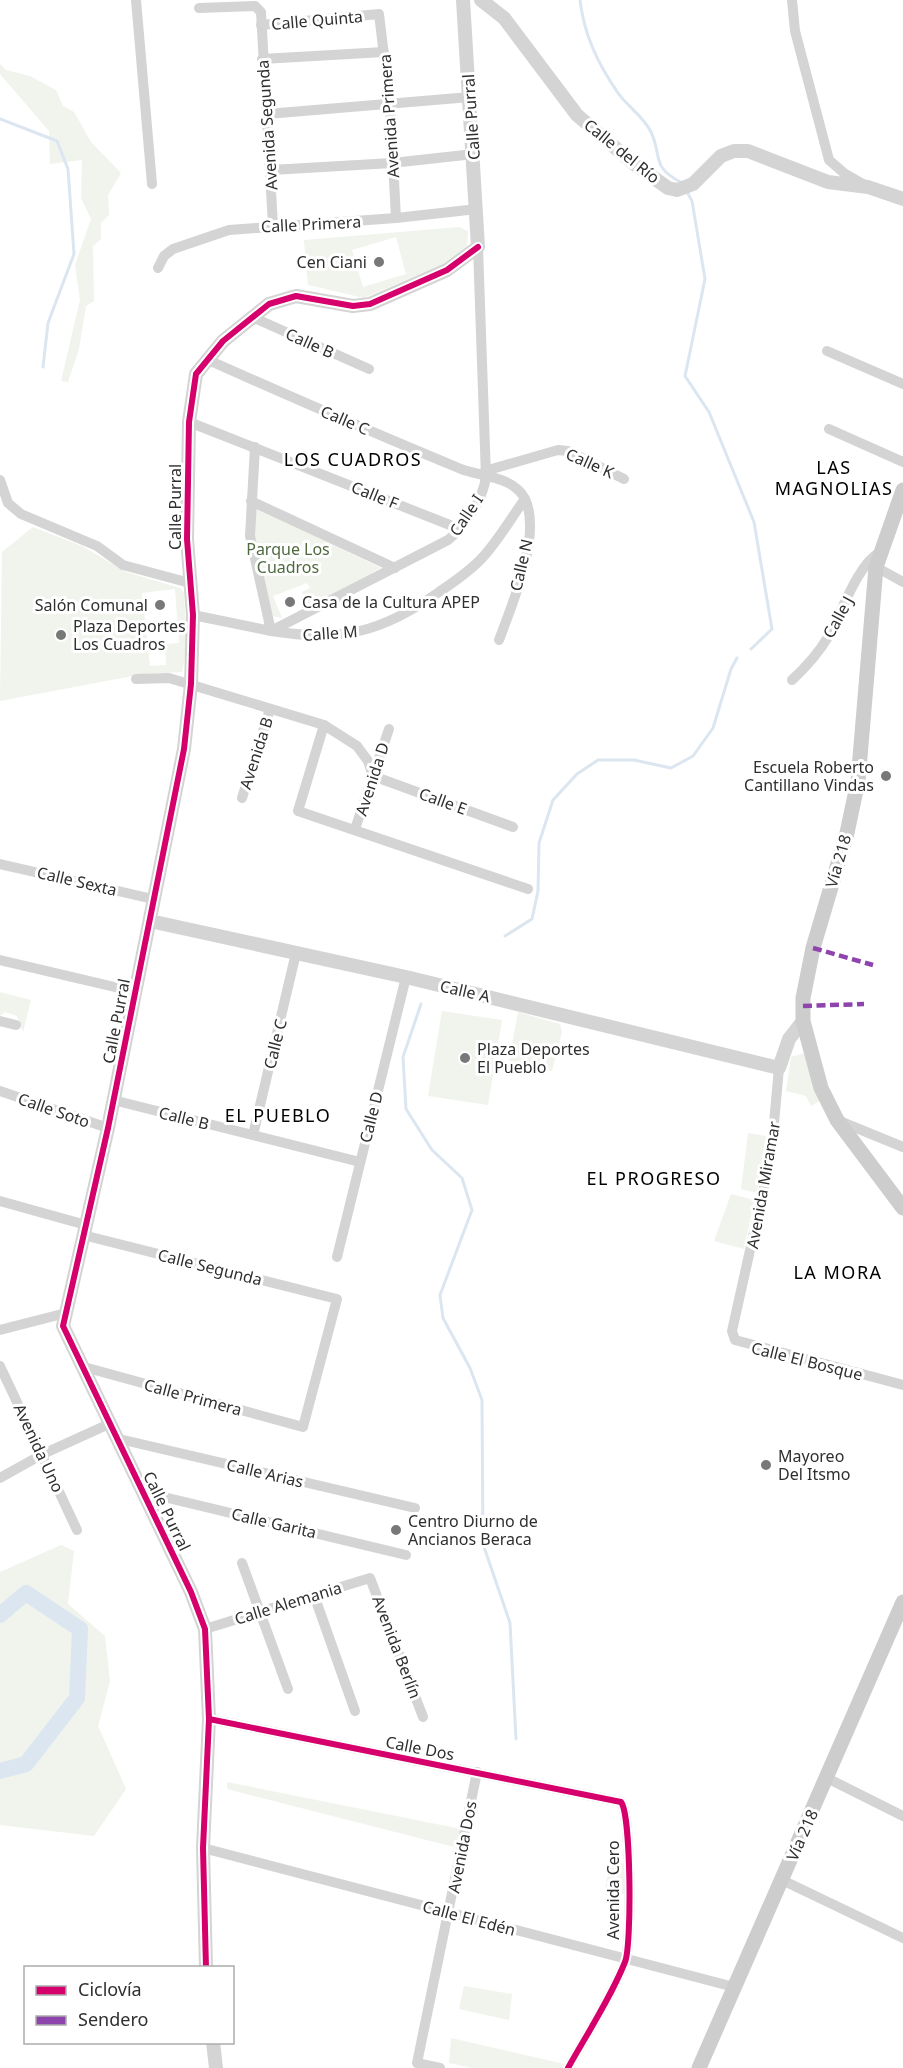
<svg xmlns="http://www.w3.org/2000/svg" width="903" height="2068" font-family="'Noto Sans',sans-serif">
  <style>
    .green { fill: #f0f4ec; fill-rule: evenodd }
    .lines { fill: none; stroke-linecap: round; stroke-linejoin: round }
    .stream { stroke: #dbe6f0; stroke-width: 3 }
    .river { stroke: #dbe6f0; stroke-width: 16 }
    .minor { stroke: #d4d4d4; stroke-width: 10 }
    .tertiary { stroke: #d4d4d4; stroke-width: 14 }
    .secondary { stroke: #cdcdcd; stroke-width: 15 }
    .quiet { stroke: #8e44ad; stroke-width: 4.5; stroke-dasharray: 9 4.5; stroke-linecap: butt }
    .cycleway-casing { stroke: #fff; stroke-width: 10 }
    .cycleway { stroke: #d6006c; stroke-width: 6 }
    .poi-dot { fill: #787878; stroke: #fff; stroke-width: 2 }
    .labels { text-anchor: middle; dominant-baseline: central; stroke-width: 6; stroke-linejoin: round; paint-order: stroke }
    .street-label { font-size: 16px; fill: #2f2f2f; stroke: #fff }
    .poi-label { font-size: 16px; fill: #2f2f2f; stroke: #fff; text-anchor: start }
    .park-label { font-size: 16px; fill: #4e693e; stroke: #fff }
    .neighbourhood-label { font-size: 18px; letter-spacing: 1.5px; fill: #000; stroke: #fff }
  </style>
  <rect width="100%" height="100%" fill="#fff"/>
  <g class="green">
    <polygon points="0,64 6,70 30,76 56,90 63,106 74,112 91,142 121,173 108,195 109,215 101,223 101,239 93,246 94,301 86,306 79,349 68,382 61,381 80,300 75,265 91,219 81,198 82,160 50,164 49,131 0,74"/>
    <path d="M 459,227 L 468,231 L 467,246 L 445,263 L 364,298 L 308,285 L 304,240 ZM 396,237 L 406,274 L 363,287 L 352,250 Z"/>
    <polygon points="255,507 381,568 308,608 302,592 310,588 307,583 273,596 282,618 272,616 253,537"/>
    <path d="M 33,527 L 82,546 L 126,572 L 180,588 L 184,593 L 187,648 L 182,672 L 143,674 L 0,701 L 2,552 ZM 175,589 L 179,643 L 165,644 L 166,665 L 150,666 L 142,593 Z"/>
    <polygon points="0,992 31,1000 23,1032 17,1016 5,1012 0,1016"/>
    <polygon points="442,1011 502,1020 488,1105 428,1096"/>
    <polygon points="518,1012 560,1024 562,1032 552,1071 509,1061"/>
    <polygon points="804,1053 823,1099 811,1106 806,1096 786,1091 791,1057"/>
    <polygon points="748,1133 766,1136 757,1193 741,1189"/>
    <polygon points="731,1194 754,1200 744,1249 714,1241"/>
    <polygon points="61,1545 74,1551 68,1604 105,1636 110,1681 98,1726 126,1789 94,1836 0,1825 0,1572"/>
    <polygon points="227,1782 461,1829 458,1848 227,1789"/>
    <polygon points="611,1860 625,1864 626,1895 605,1889"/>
    <polygon points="464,1986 512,1994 509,2020 459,2009"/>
    <polygon points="451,2038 564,2064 562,2068 471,2068 449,2063"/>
  </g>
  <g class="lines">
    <g class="stream">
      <path d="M 580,0 C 584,35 598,64 618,93 C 627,106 644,117 651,132 C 663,158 650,166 682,183"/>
      <polyline points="0,119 57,141 68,169 74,254 48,323 43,367"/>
      <polyline points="687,192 692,201 705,279 685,376 709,412 754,522 772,629 751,649"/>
      <polyline points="505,936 532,919 538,891 539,843 553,800 577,774 598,760 634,760 671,768 693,756 713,728 731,669 737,658"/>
      <polyline points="421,1004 403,1057 406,1109 432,1150 462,1178 472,1210 440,1295 443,1318 470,1368 482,1400 483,1544 510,1623 516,1739"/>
    </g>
    <polyline class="river" points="0,1615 26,1593 80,1629 77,1698 26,1764 0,1771"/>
    <g class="minor">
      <polyline points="136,0 152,184"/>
      <polyline points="792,0 795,31 829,160 844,173 863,184"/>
      <polyline points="199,8 255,6 261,12 273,226"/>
      <polyline points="261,25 379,14 390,105 396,218"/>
      <polyline points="262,59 384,52"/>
      <polyline points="267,114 470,97"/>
      <polyline points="271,170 392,163 474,154"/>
      <polyline points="158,268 164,256 173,249 229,230 396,218 477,209"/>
      <polyline points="252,317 369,369"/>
      <polyline points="827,351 903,384"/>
      <path d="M 206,359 C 291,397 376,434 461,469 C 482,477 513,476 525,499 C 542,535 512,605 499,640"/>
      <polyline points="189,422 460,529"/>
      <polyline points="829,429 903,462"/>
      <path d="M 255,447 L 250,536 L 271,631 C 341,642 381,633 439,592 C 454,582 470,571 482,558 C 498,541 511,518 525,499"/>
      <polyline points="485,471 558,450 568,451 624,479"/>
      <polyline points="0,480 8,503 21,514 97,546 123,565 190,583"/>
      <polyline points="251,501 395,568"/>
      <polyline points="876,567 903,582"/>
      <path d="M 193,615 L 271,631 L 448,540 C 465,527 483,499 486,477 L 478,247"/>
      <polyline points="136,679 169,678 324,725 357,746 368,761 373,776 513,827"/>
      <path d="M 792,680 C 806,667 818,654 828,637 C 841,614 858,564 879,553"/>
      <polyline points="324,725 298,811 528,889"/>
      <polyline points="242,798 270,709"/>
      <polyline points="355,829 389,729"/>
      <polyline points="0,864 153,899"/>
      <polyline points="0,960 136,992"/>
      <polyline points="0,1021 16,1025"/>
      <polyline points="779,1068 771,1156 732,1331 735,1340 903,1385"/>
      <polyline points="0,1091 108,1128"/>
      <polyline points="113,1100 360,1162"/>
      <polyline points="837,1120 903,1147"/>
      <polyline points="253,1135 296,953"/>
      <polyline points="0,1201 86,1225"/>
      <polyline points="83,1235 337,1299 303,1427 84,1367"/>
      <polyline points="337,1257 406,977"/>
      <polyline points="0,1330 66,1313"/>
      <polyline points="0,1366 77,1530"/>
      <polyline points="115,1438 415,1508"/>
      <polyline points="0,1478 43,1454 109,1424"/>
      <polyline points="143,1492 406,1555"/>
      <polyline points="242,1563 288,1689"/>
      <polyline points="314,1595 355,1711"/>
      <polyline points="205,1629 370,1578 423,1717"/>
      <path d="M 209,1719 L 621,1802 C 631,1814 632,1945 625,1962 C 610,1999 587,2034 568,2068"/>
      <polyline points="827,1778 903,1816"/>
      <polyline points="203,1848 734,1987"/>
      <polyline points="782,1880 903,1938"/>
      <polyline points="440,2068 417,2063 477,1772"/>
    </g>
    <g class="tertiary">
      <polyline points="481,0 504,18 577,115 633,163 668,188 677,190 693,184 721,156 734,151 748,151 828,182 868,187 903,199"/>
      <polyline points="150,921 406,977 779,1068 789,1039 803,1021"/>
      <polyline points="206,1968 203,1848 209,1719 205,1629 191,1592 63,1326 108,1128 184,749 191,684 193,615 187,539 189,422 196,374 223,341 269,304 296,296 353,306 370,304 447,270 478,247 463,0"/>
      <polyline points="213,2042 216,2068"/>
    </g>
    <g class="secondary">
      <polyline points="903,490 876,567 858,781 847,833 813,948 803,998 803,1021 821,1088 837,1120 903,1208"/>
      <polyline points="699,2068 903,1602"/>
    </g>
    <g class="quiet">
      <polyline points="813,948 873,965"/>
      <polyline points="803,1006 864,1004"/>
    </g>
    <g class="cycleway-casing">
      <g id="cycleway">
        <path d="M 209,1719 L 621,1802 C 631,1814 632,1945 625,1962 C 610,1999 587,2034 568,2068"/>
        <polyline points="206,1968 203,1848 209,1719 205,1629 191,1592 63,1326 108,1128 184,749 191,684 193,615 187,539 189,422 196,374 223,341 269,304 296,296 353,306 370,304 447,270 478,247"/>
      </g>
    </g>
    <use href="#cycleway" class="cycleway"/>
  </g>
  <g class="poi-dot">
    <circle cx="379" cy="262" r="6"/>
    <circle cx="290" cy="602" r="6"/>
    <circle cx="160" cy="605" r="6"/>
    <circle cx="61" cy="635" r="6"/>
    <circle cx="886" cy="776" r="6"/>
    <circle cx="465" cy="1058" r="6"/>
    <circle cx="766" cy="1465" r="6"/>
    <circle cx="396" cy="1530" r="6"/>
  </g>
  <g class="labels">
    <g class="street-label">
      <text transform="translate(317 20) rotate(-5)">Calle Quinta</text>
      <text transform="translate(389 116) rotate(-94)">Avenida Primera</text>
      <text transform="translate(471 117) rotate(-94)">Calle Purral</text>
      <text transform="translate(267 125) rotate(-94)">Avenida Segunda</text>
      <text transform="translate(622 151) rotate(39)">Calle del Río</text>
      <text transform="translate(311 224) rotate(-3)">Calle Primera</text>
      <text transform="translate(310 343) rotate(24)">Calle B</text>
      <text transform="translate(345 420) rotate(23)">Calle C</text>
      <text transform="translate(590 463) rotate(24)">Calle K</text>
      <text transform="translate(375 495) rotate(22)">Calle F</text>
      <text transform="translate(175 507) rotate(-90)">Calle Purral</text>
      <text transform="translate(466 515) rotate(-56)">Calle I</text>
      <text transform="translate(521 565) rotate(-77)">Calle N</text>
      <text transform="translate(838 617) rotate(-61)">Calle J</text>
      <text transform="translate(330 633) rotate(-4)">Calle M</text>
      <text transform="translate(256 753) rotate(-72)">Avenida B</text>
      <text transform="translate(372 779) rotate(-72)">Avenida D</text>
      <text transform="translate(443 801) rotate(20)">Calle E</text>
      <text transform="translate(838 861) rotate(-74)">Vía 218</text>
      <text transform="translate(77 881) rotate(13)">Calle Sexta</text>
      <text transform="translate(465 991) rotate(13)">Calle A</text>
      <text transform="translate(116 1021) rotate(-79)">Calle Purral</text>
      <text transform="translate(275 1044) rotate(-76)">Calle C</text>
      <text transform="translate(54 1110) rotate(19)">Calle Soto</text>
      <text transform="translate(371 1117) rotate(-76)">Calle D</text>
      <text transform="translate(184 1118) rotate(14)">Calle B</text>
      <text transform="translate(763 1185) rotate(-80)">Avenida Miramar</text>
      <text transform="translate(210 1267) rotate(14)">Calle Segunda</text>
      <text transform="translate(807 1361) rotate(14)">Calle El Bosque</text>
      <text transform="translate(193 1397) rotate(15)">Calle Primera</text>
      <text transform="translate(39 1448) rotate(65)">Avenida Uno</text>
      <text transform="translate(265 1473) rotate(13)">Calle Arias</text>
      <text transform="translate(167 1511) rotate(64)">Calle Purral</text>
      <text transform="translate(274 1523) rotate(13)">Calle Garita</text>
      <text transform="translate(288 1603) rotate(-17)">Calle Alemania</text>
      <text transform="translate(397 1647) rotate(69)">Avenida Berlín</text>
      <text transform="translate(420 1748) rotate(11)">Calle Dos</text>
      <text transform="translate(802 1835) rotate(-66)">Vía 218</text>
      <text transform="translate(462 1847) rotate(-79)">Avenida Dos</text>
      <text transform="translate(613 1890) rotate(-90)">Avenida Cero</text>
      <text transform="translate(469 1918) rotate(15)">Calle El Edén</text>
    </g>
    <g class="poi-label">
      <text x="367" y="262" text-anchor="end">Cen Ciani</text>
      <text x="302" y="602">Casa de la Cultura APEP</text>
      <text x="148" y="605" text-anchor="end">Salón Comunal</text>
      <text x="73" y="626">Plaza Deportes<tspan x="73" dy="18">Los Cuadros</tspan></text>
      <text x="874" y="767" text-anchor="end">Escuela Roberto<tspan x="874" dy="18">Cantillano Vindas</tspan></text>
      <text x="477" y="1049">Plaza Deportes<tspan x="477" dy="18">El Pueblo</tspan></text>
      <text x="778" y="1456">Mayoreo<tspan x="778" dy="18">Del Itsmo</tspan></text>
      <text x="408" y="1521">Centro Diurno de<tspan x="408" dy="18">Ancianos Beraca</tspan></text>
    </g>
    <g class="park-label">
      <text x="288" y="549">Parque Los<tspan x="288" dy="18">Cuadros</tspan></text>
    </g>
    <g class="neighbourhood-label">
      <text x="353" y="459">LOS CUADROS</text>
      <text x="834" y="467">LAS<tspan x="834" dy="21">MAGNOLIAS</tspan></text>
      <text x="278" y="1115">EL PUEBLO</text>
      <text x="654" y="1178">EL PROGRESO</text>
      <text x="838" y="1272">LA MORA</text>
    </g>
  </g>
  <rect x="24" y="1966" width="210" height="78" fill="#ffffff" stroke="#acacac" stroke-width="1.5"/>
  <rect x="36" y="1986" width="30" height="9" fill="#d6006c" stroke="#acacac" stroke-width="1.5"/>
  <text x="78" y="1996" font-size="18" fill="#2f2f2f">Ciclovía</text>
  <rect x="36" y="2016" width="30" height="9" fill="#8e44ad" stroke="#acacac" stroke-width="1.5"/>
  <text x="78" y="2026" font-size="18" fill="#2f2f2f">Sendero</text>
</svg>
